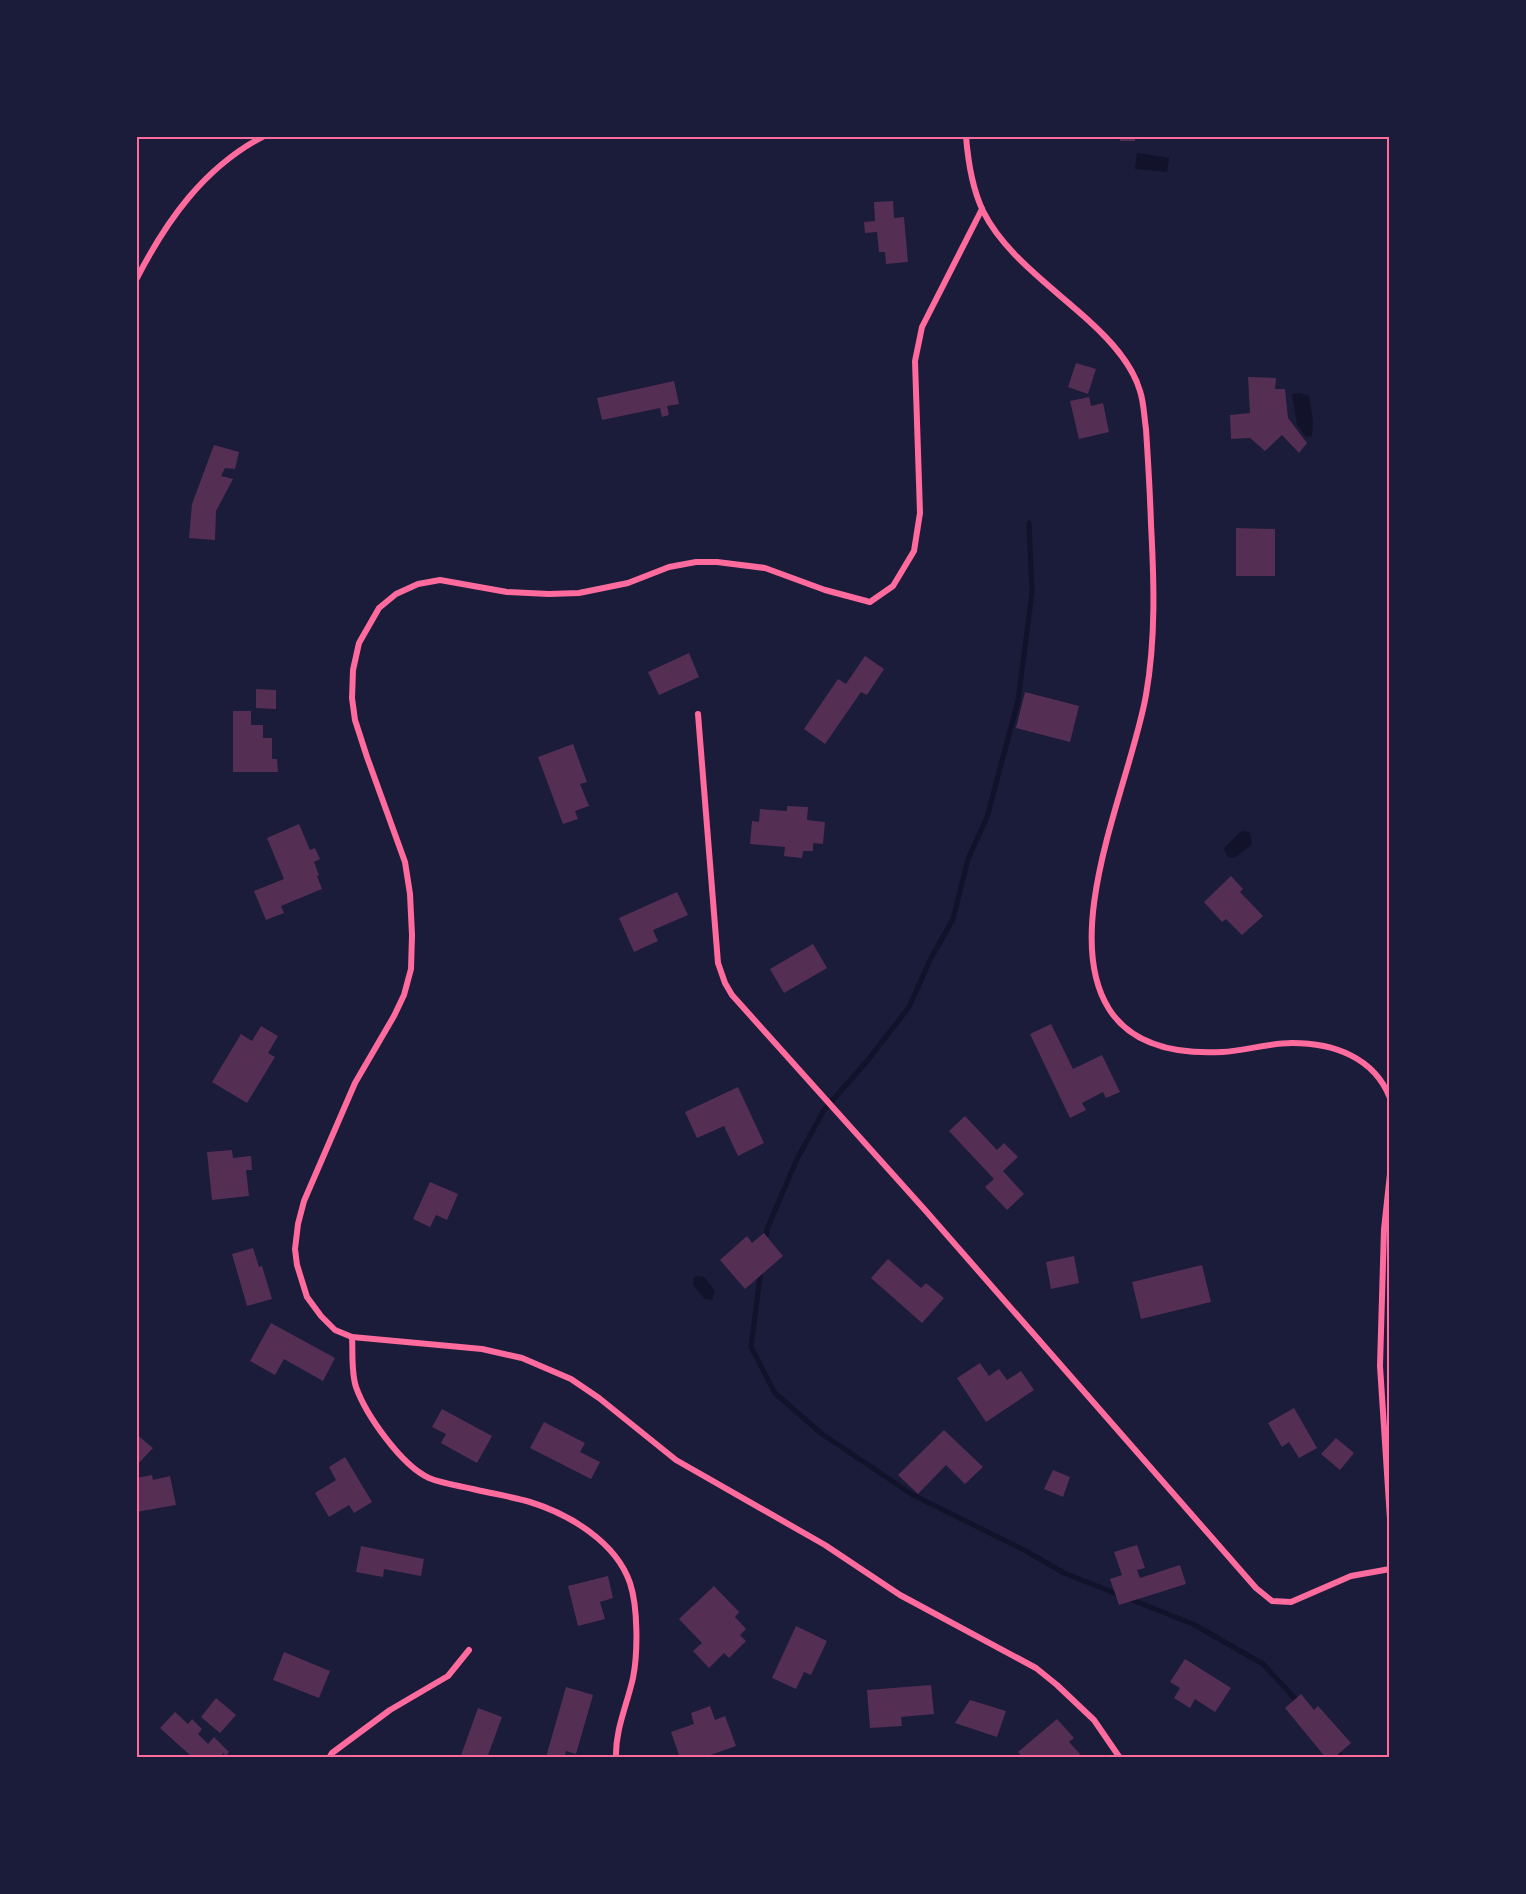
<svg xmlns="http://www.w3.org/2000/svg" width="1526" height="1894" font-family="Manrope,sans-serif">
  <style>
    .water { fill: #12122b }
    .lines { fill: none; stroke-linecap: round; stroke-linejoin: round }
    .stream { stroke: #12122b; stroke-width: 5 }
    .building { fill: #542f53 }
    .minor { stroke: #ff6b9d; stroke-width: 6 }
    .neatline { fill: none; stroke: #ff6b9d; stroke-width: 2 }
  </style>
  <rect width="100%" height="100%" fill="#1b1b3a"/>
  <g class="water">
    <polygon points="1137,153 1169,158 1167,172 1135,169"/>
    <polygon points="1300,393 1309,396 1313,421 1312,436 1306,437 1297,425 1292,394"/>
    <polygon points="1245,831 1250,833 1252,844 1236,857 1229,858 1226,854 1224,848 1240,832"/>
    <polygon points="697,1276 704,1277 715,1291 712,1300 705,1299 693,1285 694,1278"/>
  </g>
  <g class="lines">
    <g class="stream">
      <polyline points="765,1242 767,1229 797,1159 824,1110 868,1060 909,1007 930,960 953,919 968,859 987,817 1018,701 1032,593 1029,523"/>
      <polyline points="761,1269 751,1347 775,1393 822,1434 913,1495 1026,1551 1064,1573 1193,1624 1263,1664 1300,1704"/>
      <polyline points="1335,1749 1342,1758"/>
    </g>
  </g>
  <g class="building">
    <rect x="1120" y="136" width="15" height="5"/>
    <polygon points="893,201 894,218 904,217 908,262 886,264 885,252 879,252 877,232 865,233 864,222 875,221 874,202"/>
    <polygon points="1076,363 1096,369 1088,394 1068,387"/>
    <polygon points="1248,377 1276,378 1275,389 1285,389 1288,418 1307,443 1299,453 1282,435 1265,451 1250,438 1231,439 1230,415 1250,413"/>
    <polygon points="674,381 679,404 667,406 669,415 662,417 660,408 602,420 597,398"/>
    <polygon points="1089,397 1091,406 1103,403 1109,432 1079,439 1070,401"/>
    <polygon points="214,445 239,452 235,469 225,468 221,476 233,479 216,511 215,540 189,538 192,504"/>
    <polygon points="1236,528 1275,529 1275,576 1236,576"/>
    <polygon points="689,653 699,677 659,695 648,672"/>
    <polygon points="865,656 884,669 867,695 861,692 825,744 804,729 838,679 846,684"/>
    <polygon points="256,689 276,690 276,709 256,708"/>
    <polygon points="1025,692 1079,706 1070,742 1016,728"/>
    <polygon points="233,711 251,711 251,725 263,725 263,738 272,738 272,759 277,759 278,772 233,772"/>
    <polygon points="573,744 587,782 580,784 589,806 575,811 578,819 563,824 538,757"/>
    <polygon points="787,806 808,807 807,820 825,822 823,844 813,843 813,851 803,851 802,858 784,856 785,847 750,844 752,821 759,822 760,809 787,811"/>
    <polygon points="299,824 310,850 315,848 320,859 314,862 319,875 317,876 322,889 281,906 284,913 266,920 254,891 284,879 267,838"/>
    <polygon points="1231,876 1243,889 1240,892 1263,916 1242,935 1226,919 1222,922 1204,902"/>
    <polygon points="677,892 688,915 653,930 658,941 634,952 619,918"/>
    <polygon points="813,944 827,968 784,993 770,969"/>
    <polygon points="1051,1024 1073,1069 1102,1055 1120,1092 1106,1098 1103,1092 1082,1103 1086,1110 1070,1118 1030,1034"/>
    <polygon points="261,1026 278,1036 268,1053 275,1057 247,1103 212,1082 241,1034 252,1041"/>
    <polygon points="738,1087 764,1143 738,1156 724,1126 697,1138 685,1112"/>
    <polygon points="965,1116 997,1150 1004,1143 1018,1157 1003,1171 1024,1194 1007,1210 985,1187 994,1179 949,1131"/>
    <polygon points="232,1150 233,1158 251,1156 252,1170 246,1170 249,1196 212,1200 207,1152"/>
    <polygon points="430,1182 458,1194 447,1220 436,1215 430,1227 413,1219"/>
    <polygon points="764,1233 783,1256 745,1289 720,1260 747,1236 752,1243"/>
    <polygon points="253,1248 259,1267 262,1266 272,1299 247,1306 232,1254"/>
    <polygon points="1074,1256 1079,1283 1051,1289 1046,1262"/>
    <polygon points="888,1259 921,1288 926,1283 944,1298 922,1323 871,1278"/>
    <polygon points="1202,1265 1211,1302 1141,1319 1132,1282"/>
    <polygon points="271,1323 335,1358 323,1381 284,1359 275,1375 250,1361"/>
    <polygon points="980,1363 989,1376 999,1369 1007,1380 1021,1371 1034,1390 986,1422 957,1378"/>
    <polygon points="1294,1408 1317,1448 1299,1458 1289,1442 1282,1447 1268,1423"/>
    <polygon points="442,1409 492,1436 477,1463 441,1443 446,1434 432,1427"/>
    <polygon points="544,1422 585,1443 580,1452 600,1462 591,1479 530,1448"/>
    <polygon points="944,1430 983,1467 965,1484 946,1465 918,1494 898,1475"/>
    <polygon points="136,1434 153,1448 136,1466"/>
    <polygon points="1336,1438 1354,1453 1340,1470 1321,1454"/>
    <polygon points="345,1457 372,1502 354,1513 349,1505 329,1517 315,1493 336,1480 329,1467"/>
    <polygon points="1053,1470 1070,1477 1063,1497 1044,1489"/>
    <polygon points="152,1475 153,1480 170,1476 176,1505 136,1512 136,1478"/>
    <polygon points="1137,1545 1145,1568 1137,1570 1140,1578 1180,1565 1186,1584 1119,1605 1110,1579 1122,1575 1114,1552"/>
    <polygon points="361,1546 424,1559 421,1576 384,1569 383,1577 356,1572"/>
    <polygon points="608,1576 613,1598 600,1602 605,1619 578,1626 568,1586"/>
    <polygon points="714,1586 739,1612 735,1617 746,1629 740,1635 746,1641 729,1658 724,1653 709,1668 693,1651 702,1643 679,1619"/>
    <polygon points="796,1626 827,1641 811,1675 804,1672 796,1689 772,1678"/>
    <polygon points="284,1652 330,1671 319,1698 273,1680"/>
    <polygon points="1185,1659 1231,1688 1215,1712 1195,1699 1190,1708 1174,1698 1180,1688 1170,1682"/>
    <polygon points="931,1685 934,1714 901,1717 902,1726 870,1728 867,1690"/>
    <polygon points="566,1687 593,1695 576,1754 566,1751 564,1758 549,1758 546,1757"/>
    <polygon points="1301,1694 1314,1710 1318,1706 1351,1743 1334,1758 1326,1758 1285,1708"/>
    <polygon points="216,1698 236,1715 220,1733 201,1717"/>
    <polygon points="970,1700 1006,1711 997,1737 955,1723"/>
    <polygon points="710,1706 715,1720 725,1716 736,1746 702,1758 680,1758 671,1732 694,1724 691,1713"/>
    <polygon points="478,1708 502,1717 487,1758 460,1758"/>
    <polygon points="175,1712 188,1724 192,1719 202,1729 198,1734 208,1744 214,1737 229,1752 226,1756 223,1753 220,1758 196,1758 193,1755 191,1756 160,1728"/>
    <polygon points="1057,1719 1074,1738 1069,1742 1080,1754 1076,1758 1023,1758 1018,1752"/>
  </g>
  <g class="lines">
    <g class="minor">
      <path d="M 966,136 C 968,162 972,188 983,211 C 1004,254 1053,288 1088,320 C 1109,339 1132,363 1140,391 C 1144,403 1144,416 1146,429 C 1148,460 1150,492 1151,524 C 1154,581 1156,638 1146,695 C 1131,781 1059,930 1109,1009 C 1133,1047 1181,1054 1222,1052 C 1245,1051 1268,1043 1292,1043 C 1333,1043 1374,1057 1390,1098"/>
      <polyline points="982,209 922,327 915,361 920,513 914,551 893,586 870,602 825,590 765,568 717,562 696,562 669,567 628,583 579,593 549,594 507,592 440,580 418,584 396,594 379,608 359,643 353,670 352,698 355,720 367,757 405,862 410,894 412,935 411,969 404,995 394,1016 355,1083 304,1201 298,1224 295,1249 297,1265 307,1297 321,1316 335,1330 352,1337 482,1349 522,1358 571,1379 599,1398 676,1460 825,1545 900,1595 1036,1668 1057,1685 1094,1720 1120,1758"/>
      <path d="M 136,280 C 166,221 204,167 264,136"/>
      <polyline points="698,714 718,963 725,983 732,995 925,1210 1256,1588 1272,1601 1291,1602 1351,1576 1390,1569"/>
      <polyline points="1390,1174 1384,1229 1380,1366 1390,1519"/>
      <path d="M 352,1337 C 353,1352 351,1372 356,1387 C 366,1415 401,1465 429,1478 C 443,1484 462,1486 477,1490 C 495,1494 513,1497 530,1502 C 569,1514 616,1542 630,1583 C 638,1607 638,1653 633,1678 C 627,1705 615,1730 616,1758"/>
      <polyline points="329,1758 332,1753 390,1710 448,1676 469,1650"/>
    </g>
  </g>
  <rect width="1526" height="1894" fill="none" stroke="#1b1b3a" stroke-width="276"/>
  <rect x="138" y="138" width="1250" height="1618" class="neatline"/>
</svg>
